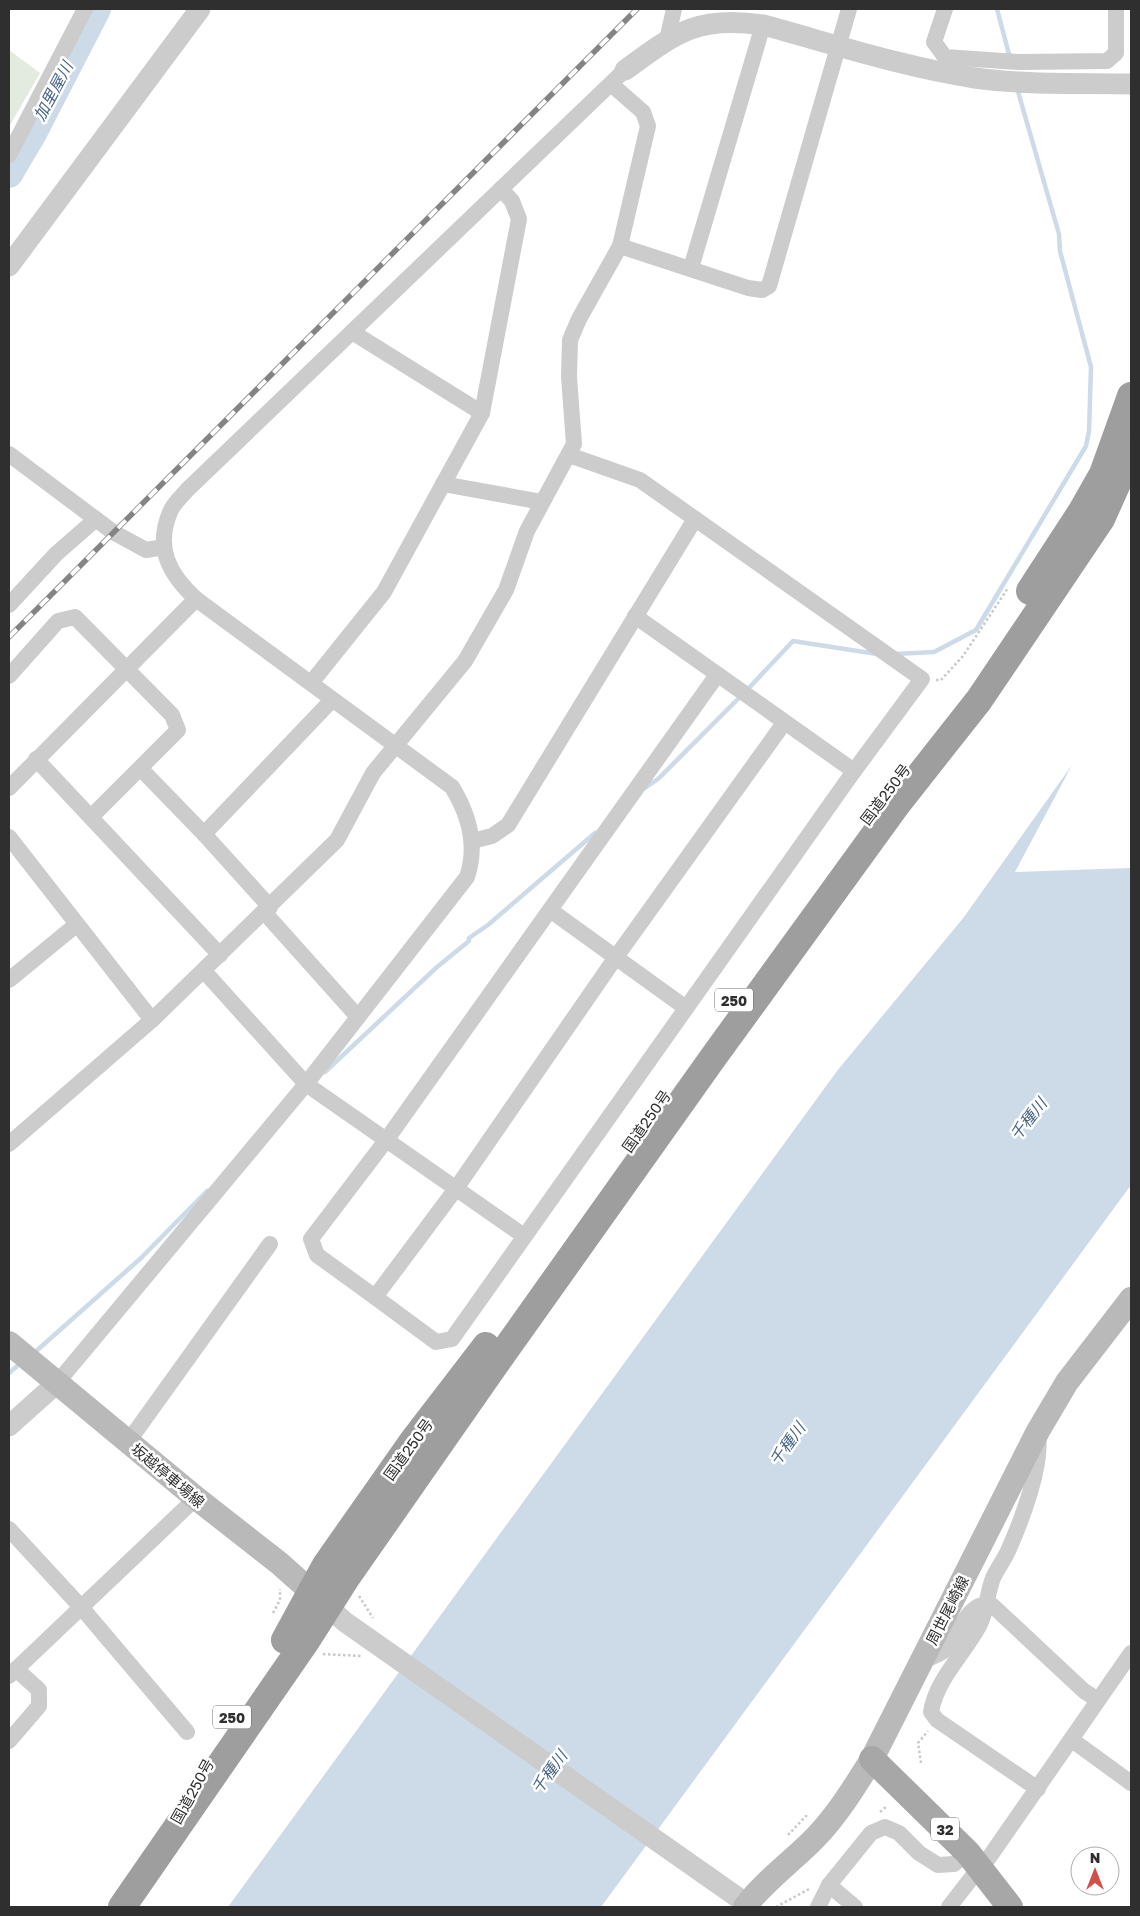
<svg xmlns="http://www.w3.org/2000/svg" width="1140" height="1916" font-family="'Golos Text','Noto Sans JP',sans-serif">
  <style>
    .green { fill: #e3eadf }
    .water { fill: #cddae8 }
    .lines { fill: none; stroke-linecap: round; stroke-linejoin: round }
    .stream { stroke: #cddae8; stroke-width: 4.5 }
    .river { stroke: #cddae8; stroke-width: 28 }
    .path { stroke: #c9c9c9; stroke-width: 2.5; stroke-dasharray: 2.5 2.5; stroke-linecap: butt }
    .minor { stroke: #ccc; stroke-width: 16 }
    .tertiary { stroke: #ccc; stroke-width: 21 }
    .secondary { stroke: #b9b9b9; stroke-width: 24 }
    .primary { stroke: #a7a7a7; stroke-width: 26 }
    .trunk { stroke: #9e9e9e; stroke-width: 28 }
    .rail-casing { stroke: #848484; stroke-width: 5.5 }
    .rail { stroke: #fff; stroke-width: 4; stroke-dasharray: 11; stroke-linecap: butt }
    .labels { text-anchor: middle; dominant-baseline: central; stroke-width: 5; stroke-linejoin: round; paint-order: stroke }
    .shield { fill: #fff; stroke: #6d6d6d; stroke-width: 1 }
    .shield-label { font-size: 14px; font-weight: bold; fill: #2f2f2f }
    .street-label { font-size: 15px; fill: #2f2f2f; stroke: #fff }
    .water-label { font-size: 16px; font-style: italic; fill: #476587; stroke: #fff }
  </style>
  <rect width="100%" height="100%" fill="#fff"/>
  <polygon class="green" points="9,50 40,73 9,127"/>
  <polygon class="water" points="1072,765 1015,872 1131,868 1131,1185 601,1907 228,1907 837,1071 964,917"/>
  <g class="lines">
    <g class="stream">
      <polyline points="997,9 1010,58"/>
      <polyline points="895,654 934,652 976,630 1086,446 1089,431 1091,367 1060,251 1059,234 1017,88"/>
      <polyline points="747,690 793,641 877,654"/>
      <polyline points="645,788 658,779 742,695"/>
      <polyline points="325,1072 437,967 469,941 469,938 488,925 595,833"/>
      <polyline points="34,1353 141,1258 207,1191"/>
      <polyline points="9,1373 22,1362"/>
    </g>
    <polyline class="river" points="9,174 32,135 97,9"/>
    <g class="path">
      <polyline points="936,680 941,680 963,656 1008,588"/>
      <polyline points="359,1596 373,1618"/>
      <polyline points="273,1613 280,1600 280,1589"/>
      <polyline points="323,1654 361,1656"/>
      <polyline points="921,1763 918,1743 928,1731"/>
      <polyline points="880,1812 887,1806"/>
      <polyline points="788,1835 806,1816 809,1816"/>
      <polyline points="776,1907 809,1889"/>
    </g>
    <g class="minor">
      <polyline points="945,9 934,42 945,57 1018,62 1107,61 1116,53 1116,9"/>
      <polyline points="667,40 674,9"/>
      <polyline points="9,155 85,9"/>
      <polyline points="620,246 748,288 762,290 769,286 849,9"/>
      <polyline points="691,268 763,25"/>
      <polyline points="352,332 482,413"/>
      <polyline points="9,454 113,532 146,550 164,547"/>
      <polyline points="569,455 640,480 922,679 854,771"/>
      <polyline points="443,484 542,502"/>
      <polyline points="9,605 56,554 96,519"/>
      <polyline points="717,675 387,1139 311,1239 317,1255 375,1297 455,1190 616,957 784,723"/>
      <polyline points="9,676 58,621 75,617 172,715 178,730 91,817"/>
      <polyline points="311,683 384,592 482,413 519,219 512,201 501,189"/>
      <polyline points="36,759 220,955"/>
      <polyline points="141,769 204,834 270,907"/>
      <polyline points="9,788 196,599"/>
      <polyline points="204,834 332,700"/>
      <polyline points="9,837 152,1020"/>
      <polyline points="472,841 492,836 508,825 695,519"/>
      <polyline points="550,910 686,1008"/>
      <polyline points="264,912 358,1017"/>
      <polyline points="204,971 306,1084 524,1236"/>
      <polyline points="9,980 76,925"/>
      <polyline points="9,1144 152,1020 337,840 373,773 465,661 506,590 527,531 574,444 569,377 570,340 579,319 620,246 648,126 643,112 611,84"/>
      <polyline points="375,1297 436,1342 452,1339 854,771 635,616"/>
      <path d="M 57,1383 L 306,1084 L 467,877 C 478,845 469,815 452,787 L 196,599 C 169,574 155,548 170,512 C 173,504 182,496 187,490 L 625,70"/>
      <polyline points="128,1442 270,1244"/>
      <polyline points="9,1529 81,1607 187,1732"/>
      <path d="M 921,1661 C 929,1658 940,1655 946,1649 C 960,1635 967,1598 993,1606 L 1084,1691 L 1098,1700"/>
      <polyline points="9,1676 196,1498"/>
      <polyline points="1072,1740 1131,1783"/>
      <polyline points="9,1741 39,1706 39,1690 16,1669"/>
      <path d="M 1038,1789 L 937,1720 L 931,1712 C 936,1680 964,1654 979,1626 C 987,1611 987,1593 993,1578 C 997,1569 1004,1560 1008,1551 C 1021,1522 1043,1465 1038,1434"/>
      <polyline points="988,1859 1131,1653"/>
      <polyline points="829,1885 855,1907"/>
      <polyline points="818,1907 829,1885 871,1833 885,1827 899,1833 919,1853 938,1865 954,1864 968,1853"/>
      <polyline points="949,1907 973,1876"/>
    </g>
    <g class="tertiary">
      <path d="M 625,70 C 676,33 697,15 763,25 C 833,44 903,67 975,78 C 1026,85 1079,83 1131,84"/>
      <polyline points="9,266 200,9"/>
      <polyline points="9,1426 57,1383"/>
      <polyline points="327,1606 345,1622 747,1904"/>
    </g>
    <g class="secondary">
      <polyline points="9,1343 196,1498 279,1563 324,1603"/>
      <path d="M 745,1907 C 762,1883 795,1859 816,1837 C 838,1814 855,1786 872,1759 L 1038,1431 L 1067,1382 L 1131,1299"/>
    </g>
    <polyline class="primary" points="872,1759 968,1853 1010,1907"/>
    <g class="trunk">
      <polyline points="1030,591 1082,511 1103,474 1131,396"/>
      <polyline points="285,1640 326,1565 413,1441 486,1346"/>
      <polyline points="122,1907 306,1641 346,1578 496,1363 712,1059 897,804 979,700 1101,519 1131,452"/>
    </g>
    <g class="rail-casing">
      <polyline id="rail" points="9,637 637,9"/>
    </g>
    <use href="#rail" class="rail"/>
  </g>
  <g class="labels">
    <g class="shield">
      <rect x="715" y="988.5" width="38" height="23" rx="4"/>
      <rect x="213" y="1705.5" width="38" height="23" rx="4"/>
      <rect x="931" y="1817.5" width="28" height="23" rx="4"/>
    </g>
    <g class="shield-label">
      <text x="734" y="1000">250</text>
      <text x="232" y="1717">250</text>
      <text x="945" y="1829">32</text>
    </g>
    <g class="street-label">
      <text transform="translate(885 794) rotate(-53)">国道250号</text>
      <text transform="translate(646 1121) rotate(-55)">国道250号</text>
      <text transform="translate(408 1449) rotate(-54)">国道250号</text>
      <text transform="translate(168 1475) rotate(40)">坂越停車場線</text>
      <text transform="translate(947 1610) rotate(-63)">周世尾崎線</text>
      <text transform="translate(192 1791) rotate(-61)">国道250号</text>
    </g>
    <g class="water-label">
      <text transform="translate(53 91) rotate(-62)">加里屋川</text>
      <text transform="translate(1028 1119) rotate(-52)">千種川</text>
      <text transform="translate(787 1444) rotate(-54)">千種川</text>
      <text transform="translate(549 1772) rotate(-54)">千種川</text>
    </g>
  </g>
  <rect width="1140" height="1916" fill="none" stroke="#2f2f2f" stroke-width="20"/>
  <g transform="translate(1095 1871)"><circle r="24" fill="#ffffff" stroke="#acacac"/>
  <path d="M0-4L9 19L0 12L-9 19Z" fill="#d05047"/>
  <text y="-8" font-size="14" font-weight="bold" text-anchor="middle" fill="#2f2f2f">N</text>
  </g>
</svg>
